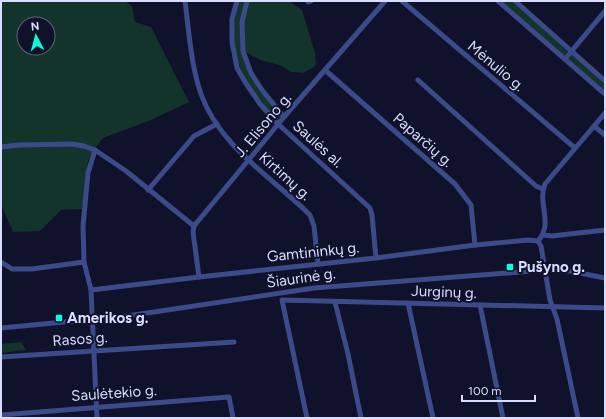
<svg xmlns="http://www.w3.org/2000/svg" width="606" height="419" font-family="Figtree,sans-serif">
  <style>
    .green { fill: #13342b; fill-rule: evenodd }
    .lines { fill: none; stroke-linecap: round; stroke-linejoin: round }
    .minor { stroke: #3a4a8a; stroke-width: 5 }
    .poi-dot { fill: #05ffdd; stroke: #10112a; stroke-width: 1.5 }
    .labels { text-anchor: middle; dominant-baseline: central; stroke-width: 4; stroke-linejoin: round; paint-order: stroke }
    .street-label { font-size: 15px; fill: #d9ddff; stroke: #10112a }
    .poi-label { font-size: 15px; font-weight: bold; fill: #d9ddff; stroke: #10112a; text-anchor: start }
  </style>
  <rect width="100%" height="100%" fill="#10112a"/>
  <g class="green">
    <path d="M 1,1 L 125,1 L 132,6 L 135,22 L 151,27 L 189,102 L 151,120 L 103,138 L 92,152 L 88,161 L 82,209 L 61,210 L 40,231 L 13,232 L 1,204 ZM 24,24 L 48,24 L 48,48 L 24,48 Z"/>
    <path d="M 238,1 L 246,1 L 242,51 L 250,74 L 281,115 L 281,118 L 279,121 L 276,120 C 242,78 225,57 238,1 Z"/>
    <polygon points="247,1 289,1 302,10 315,53 316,63 314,67 303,73 291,72 282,66 261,60 243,51 242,22"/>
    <polygon points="500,1 511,1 566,48 567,51 565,55 563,55"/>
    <polygon points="571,55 573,55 605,84 605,92 569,62 569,58"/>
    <polygon points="21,342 26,350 1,353 1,344"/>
  </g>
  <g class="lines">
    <g class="minor">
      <path d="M 185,1 C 189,32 191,65 201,94 C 220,147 272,177 310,215 L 314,226 L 318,264"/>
      <polyline points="237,1 232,19 232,42 237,68 245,82 260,104 278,124 370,208 372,215 376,258"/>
      <polyline points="247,1 242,22 243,51 251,73 262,90 284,117"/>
      <polyline points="402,1 575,148"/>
      <polyline points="498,1 605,94"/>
      <polyline points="515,1 605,81"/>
      <polyline points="308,2 311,1"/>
      <polyline points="565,59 605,11"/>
      <polyline points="325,70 455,184 471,205 475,245"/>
      <polyline points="418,80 536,186 543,189"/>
      <polyline points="594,126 605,135"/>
      <polyline points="1,147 19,145 72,144 84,146 95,150 126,171 194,226"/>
      <polyline points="95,150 88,173 83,226 84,262 91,290 97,418"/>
      <polyline points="148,190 194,136 217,124"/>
      <polyline points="543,235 552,236 605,230"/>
      <polyline points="538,241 541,246 550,300 557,319 578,418"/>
      <path d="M 538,241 C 554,223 537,204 545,184 L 605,113"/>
      <polyline points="1,262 12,269 32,269 84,262"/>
      <polyline points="199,277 193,232 194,226 284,117 385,1"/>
      <polyline points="91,290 199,277 376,258 475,245 528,240 538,241"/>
      <polyline points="335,302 348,354 361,418"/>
      <polyline points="408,303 433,418"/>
      <polyline points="480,305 503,418"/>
      <polyline points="1,328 127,316 314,288 545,270 570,271 605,278"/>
      <polyline points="1,357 234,342"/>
      <polyline points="1,415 229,397 233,418"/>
      <polyline points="307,418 282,300 605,308"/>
    </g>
  </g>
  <g class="poi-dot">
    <rect x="506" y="263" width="8" height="8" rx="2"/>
    <rect x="55" y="314" width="8" height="8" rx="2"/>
  </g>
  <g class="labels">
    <g class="street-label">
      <text transform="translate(496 66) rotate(40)">Mėnulio g.</text>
      <text transform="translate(263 125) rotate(-50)">J. Elisono g.</text>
      <text transform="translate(423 140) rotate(41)">Paparčių g.</text>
      <text transform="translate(318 144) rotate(42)">Saulės al.</text>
      <text transform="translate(285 176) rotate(42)">Kirtimų g.</text>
      <text transform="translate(313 252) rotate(-6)">Gamtininkų g.</text>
      <text transform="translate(301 278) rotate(-8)">Šiaurinė g.</text>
      <text transform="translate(444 292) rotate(2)">Jurginų g.</text>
      <text transform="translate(80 339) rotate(-4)">Rasos g.</text>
      <text transform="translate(114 393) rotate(-4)">Saulėtekio g.</text>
    </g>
    <g class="poi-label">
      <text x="518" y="267">Pušyno g.</text>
      <text x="67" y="318">Amerikos g.</text>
    </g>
  </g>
  <rect width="606" height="419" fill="none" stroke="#d9ddff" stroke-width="4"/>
  <g transform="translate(36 36) rotate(354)"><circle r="19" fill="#10112a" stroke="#60637f"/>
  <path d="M0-3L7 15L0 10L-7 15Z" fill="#05ffdd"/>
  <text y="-6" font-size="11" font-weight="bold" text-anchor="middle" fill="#d9ddff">N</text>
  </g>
  <path d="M462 395v6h73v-6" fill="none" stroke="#d9ddff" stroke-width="2"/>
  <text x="468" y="395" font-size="12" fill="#d9ddff" stroke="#10112a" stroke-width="3" paint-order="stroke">100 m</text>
</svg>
